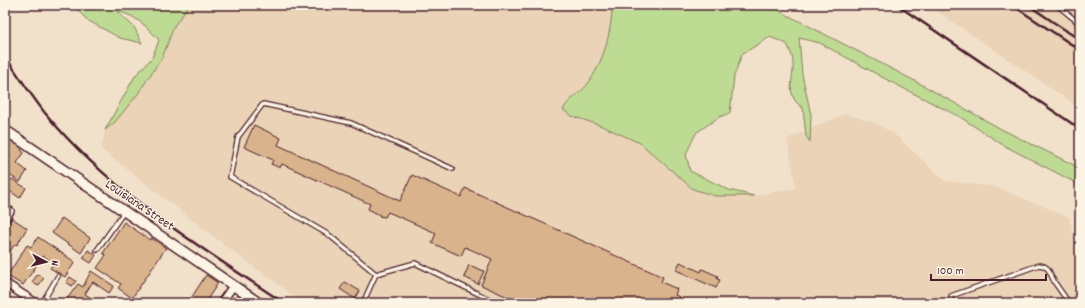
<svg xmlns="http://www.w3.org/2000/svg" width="1085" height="308" font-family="Dekko,sans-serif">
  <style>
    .built { fill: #ead3b7 }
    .green { fill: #bedb93; stroke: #847d5f }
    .building { fill: #d9b38b; stroke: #4a1f2b }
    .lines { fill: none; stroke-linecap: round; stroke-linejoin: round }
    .service-casing { stroke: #4a1f2b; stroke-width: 6 }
    .minor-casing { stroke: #4a1f2b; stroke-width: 10 }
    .secondary-casing { stroke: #4a1f2b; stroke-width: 12 }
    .service { stroke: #fcf5e5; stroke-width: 3.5 }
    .minor { stroke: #fcf5e5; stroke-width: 7 }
    .secondary { stroke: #fcf5e5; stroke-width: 9 }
    .rail { stroke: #4a1f2b; stroke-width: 2.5 }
    .labels { text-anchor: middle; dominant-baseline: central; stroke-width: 3; stroke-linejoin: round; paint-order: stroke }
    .street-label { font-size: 13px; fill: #4a1f2b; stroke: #fcf5e5 }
  </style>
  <rect width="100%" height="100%" fill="#f2e1ca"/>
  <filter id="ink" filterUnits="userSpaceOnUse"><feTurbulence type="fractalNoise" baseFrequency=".025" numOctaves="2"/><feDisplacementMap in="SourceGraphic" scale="8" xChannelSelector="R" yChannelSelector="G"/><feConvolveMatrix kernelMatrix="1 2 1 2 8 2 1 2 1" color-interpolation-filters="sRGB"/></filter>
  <g filter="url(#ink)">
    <g class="built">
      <polygon points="189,5 612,5 612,19 606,47 598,66 587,86 566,104 572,116 602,126 640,143 693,189 715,196 754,196 796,188 787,139 845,114 873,122 893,133 945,181 996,187 1069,217 1080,260 1080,303 304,303 227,247 101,149 105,130 115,122 137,95 163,56 174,26"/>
      <polygon points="928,5 1080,5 1080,108"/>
    </g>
    <g class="green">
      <path d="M 73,5 L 189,5 L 174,26 L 163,56 L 137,95 L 115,122 L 105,130 L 135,76 L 152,58 L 159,40 C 148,28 135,14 118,12 L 134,27 L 142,43 L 120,38 L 87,20 Z"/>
      <path d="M 612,5 L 768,5 L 917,82 L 1003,130 L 1080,168 L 1080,185 L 1003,145 L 960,117 L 893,83 L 820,43 L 799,38 L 802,74 L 811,115 L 810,142 L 806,136 L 803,108 C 784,95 794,81 793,62 C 793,56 789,49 787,44 L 770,37 L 742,54 L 734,76 L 730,113 L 719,117 L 696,133 L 686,154 L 690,171 L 729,190 L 754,196 L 715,196 L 693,189 L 640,143 L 602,126 L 572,116 L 563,110 C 568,99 580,94 587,85 C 603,63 612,32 612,5 Z"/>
    </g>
    <g class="building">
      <polygon points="254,125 281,138 278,145 400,201 412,175 461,197 465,188 663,277 661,282 677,289 675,295 680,297 677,303 521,303 481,285 492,259 465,247 461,256 432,243 436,233 388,212 385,217 379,216 380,215 368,209 370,204 282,164 280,168 271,164 273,160 244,147"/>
      <polygon points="5,138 20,145 19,146 23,148 21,150 24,153 17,163 27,171 20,182 5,172"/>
      <polygon points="12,179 26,188 20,198 5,188"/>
      <polygon points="12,218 27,228 17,245 15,244 9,253 8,252 5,256 5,228"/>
      <polygon points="62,218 90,238 81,253 52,233"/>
      <polygon points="124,222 150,240 151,238 166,248 132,298 118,288 121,284 97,268 106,255 103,253"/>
      <polygon points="38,237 75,262 65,277 50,268 54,263 43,256 23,285 7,276 27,245 31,247"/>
      <polygon points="88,250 96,255 91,263 83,258"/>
      <polygon points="680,262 701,272 702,269 718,276 717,279 720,280 716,288 676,270"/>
      <polygon points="469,265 484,271 478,284 464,277"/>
      <polygon points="91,271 114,286 109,293 93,282 92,283 85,294 93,299 91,303 64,303 78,284 83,287"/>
      <polygon points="38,274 44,278 38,286 32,282"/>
      <polygon points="206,275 218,283 205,303 188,303"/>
      <polygon points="70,277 76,281 72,286 66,282"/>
      <polygon points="345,282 360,291 355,299 340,289"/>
      <polygon points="237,295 249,303 225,303 229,298 233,301"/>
    </g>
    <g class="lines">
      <g class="service-casing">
        <g id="service">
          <polyline points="1057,5 1080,24"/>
          <polyline points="97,250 124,212"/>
          <polyline points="376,274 415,263 497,303"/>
          <polyline points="42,303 58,276"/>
          <polyline points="363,303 376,274 329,235 230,177 238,137 263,104 351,123 453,169"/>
          <polyline points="951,303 951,296 1039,265 1044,266 1048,269 1055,283 1069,303"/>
        </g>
      </g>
      <g class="minor-casing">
        <g id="minor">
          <polyline points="5,219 10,211"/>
          <polyline points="5,283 36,303"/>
          <polyline points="221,303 233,286"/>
        </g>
      </g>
      <g class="secondary-casing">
        <polyline id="secondary" points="5,130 259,303"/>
      </g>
      <use href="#service" class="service"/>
      <use href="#minor" class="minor"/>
      <use href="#secondary" class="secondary"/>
      <g class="rail">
        <polyline points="897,5 1080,129"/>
        <polyline points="1012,5 1080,50"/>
        <polyline points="1028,5 1080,40"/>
        <path d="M 5,56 C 18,75 31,95 45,113 C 110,192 200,247 284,303"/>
      </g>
    </g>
  </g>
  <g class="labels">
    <g class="street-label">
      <text transform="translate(139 206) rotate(34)">Louisiana Street</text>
    </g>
  </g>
  <rect width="1085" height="308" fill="none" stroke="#fcf5e5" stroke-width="20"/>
  <rect x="10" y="10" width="1065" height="288" fill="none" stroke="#4a1f2b" stroke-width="1.5" filter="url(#ink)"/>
  <g transform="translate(46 262) rotate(97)" stroke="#fcf5e5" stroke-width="3" paint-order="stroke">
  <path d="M0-3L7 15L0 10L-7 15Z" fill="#4a1f2b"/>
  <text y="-6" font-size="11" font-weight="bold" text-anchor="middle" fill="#4a1f2b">N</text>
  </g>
  <path d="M931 274v6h115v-6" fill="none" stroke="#4a1f2b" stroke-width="2"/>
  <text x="937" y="274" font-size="12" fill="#4a1f2b" stroke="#fcf5e5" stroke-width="3" paint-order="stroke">100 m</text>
</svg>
